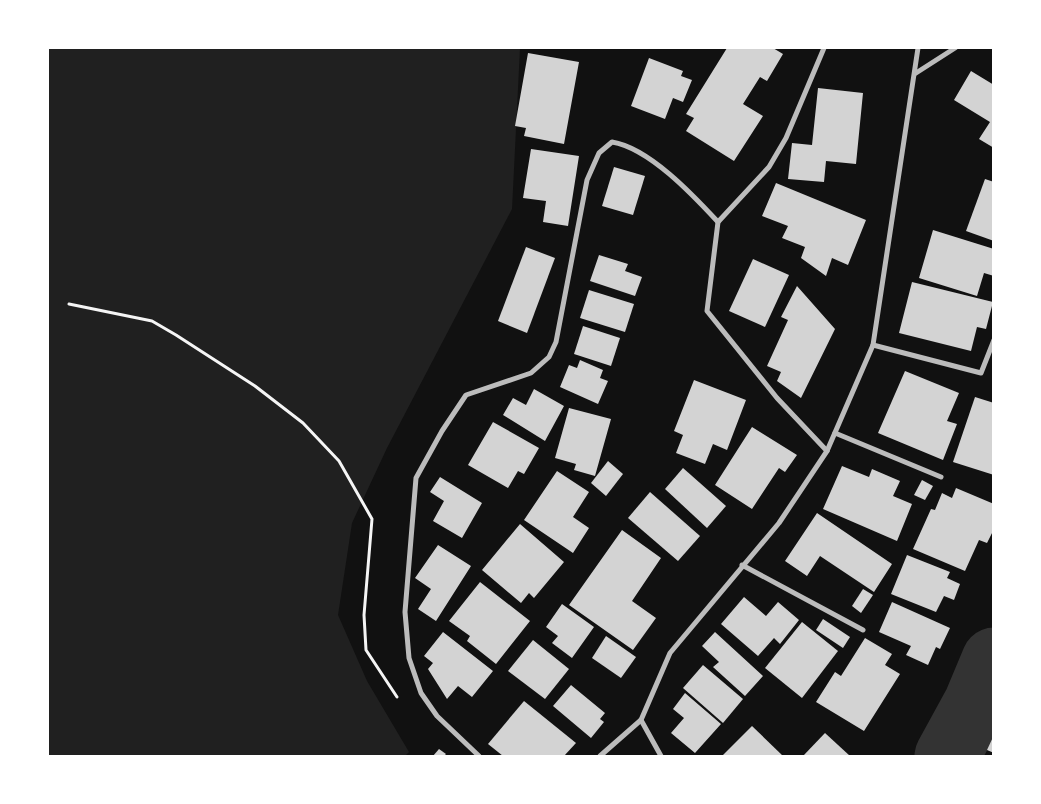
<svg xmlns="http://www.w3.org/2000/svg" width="1041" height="804" font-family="Quicksand,sans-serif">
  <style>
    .green { fill: #202020 }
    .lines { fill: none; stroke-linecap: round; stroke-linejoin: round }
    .river { stroke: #333; stroke-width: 65 }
    .building { fill: #d3d3d3 }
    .path { stroke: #f5f5f5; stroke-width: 3 }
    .minor { stroke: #bcbcbc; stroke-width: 5 }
  </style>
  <rect width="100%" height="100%" fill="#111"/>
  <polygon class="green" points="48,48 520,48 512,209 387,448 352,523 338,615 367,681 409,752 405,756 48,756"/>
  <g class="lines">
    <polyline class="river" points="947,756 976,703 994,660"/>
  </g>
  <g class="building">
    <polygon points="727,48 773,48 783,54 767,81 760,77 743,104 763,116 734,161 686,131 694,118 686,114"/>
    <polygon points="528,53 579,62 564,144 524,136 526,128 515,126"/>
    <polygon points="649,58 683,71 681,76 692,80 683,102 673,98 665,119 631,106"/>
    <polygon points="971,71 994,85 994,148 979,139 990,122 954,100"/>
    <polygon points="818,88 863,93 856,164 826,161 824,182 788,179 792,143 812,145"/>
    <polygon points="531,149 579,156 568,226 543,222 546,201 523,198"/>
    <polygon points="614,167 645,176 633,215 602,206"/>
    <polygon points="985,179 994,182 994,241 966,231"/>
    <polygon points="776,183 866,220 848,265 832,258 826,276 801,258 805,247 782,238 788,226 762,216"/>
    <polygon points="933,230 994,249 994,276 984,273 977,296 919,278"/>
    <polygon points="526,247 555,258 527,333 498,321"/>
    <polygon points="599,255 628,264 625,271 642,277 635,296 590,281"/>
    <polygon points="753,259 789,275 765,327 729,311"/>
    <polygon points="912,282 993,302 986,329 977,327 971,351 899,333"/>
    <polygon points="797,286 835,329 801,398 777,381 781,372 767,366 788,320 781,317"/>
    <polygon points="589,290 634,304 625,332 580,318"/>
    <polygon points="583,326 620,338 611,366 574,354"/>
    <polygon points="580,360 603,370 600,378 608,381 598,404 560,387 569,365 577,368"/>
    <polygon points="905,371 959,393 947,421 957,424 943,460 878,433"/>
    <polygon points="694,380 746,400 727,450 713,444 705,464 676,453 683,435 674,431"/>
    <polygon points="534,389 564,406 545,441 503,415 513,398 526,405"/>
    <polygon points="975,397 994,403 994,475 953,462"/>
    <polygon points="569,408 611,419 595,476 574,470 576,464 555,458"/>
    <polygon points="493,422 539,448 524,474 518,471 508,488 468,465"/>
    <polygon points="752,427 797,455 785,472 779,468 752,509 715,485"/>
    <polygon points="608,461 623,474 606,496 591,483"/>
    <polygon points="842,466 869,477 872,469 900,481 893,496 912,504 897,541 823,509"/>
    <polygon points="683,468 726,506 707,528 665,489"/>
    <polygon points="557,471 589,492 573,517 589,528 573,553 524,520"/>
    <polygon points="440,477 482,503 462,538 433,521 444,501 430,492"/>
    <polygon points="922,480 933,486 925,500 914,495"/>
    <polygon points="956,488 994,504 994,529 987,543 979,540 965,571 913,549 931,509 935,510 942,493 952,498"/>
    <polygon points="650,492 700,536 678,561 628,518"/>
    <polygon points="817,513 892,564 874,592 820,556 807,576 785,561"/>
    <polygon points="520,524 564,562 534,598 529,593 521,603 482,570"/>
    <polygon points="622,530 661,558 632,601 656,618 633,650 569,605"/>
    <polygon points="438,545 471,566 436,621 418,609 431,589 415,578"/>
    <polygon points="907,555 950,572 947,578 960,584 954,600 944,596 936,612 891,594"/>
    <polygon points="480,582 530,621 496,664 467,641 470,636 449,621"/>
    <polygon points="863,589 873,595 861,613 852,606"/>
    <polygon points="744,597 766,616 778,602 799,620 780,644 774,638 758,656 721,624"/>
    <polygon points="892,602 950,628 940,649 936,647 928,665 906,655 911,646 879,632"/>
    <polygon points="562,604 594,627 572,658 552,643 558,636 546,627"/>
    <polygon points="823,619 850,637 843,648 816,630"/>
    <polygon points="802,622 838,651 802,698 765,668"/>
    <polygon points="443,632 493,671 472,697 458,686 447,699 428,669 433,663 424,656"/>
    <polygon points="715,632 763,676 745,696 713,667 719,662 702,646"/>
    <polygon points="606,636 636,657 621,678 592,658"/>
    <polygon points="865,638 892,654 885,665 900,674 864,731 816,702 835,672 841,676"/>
    <polygon points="533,640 569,669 545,699 508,671"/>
    <polygon points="703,665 743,699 723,723 683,688"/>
    <polygon points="571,685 605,713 600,719 604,722 591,738 553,706"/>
    <polygon points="685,693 721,724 695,753 671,733 684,718 673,709"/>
    <polygon points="524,701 576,743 564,756 503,756 488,744"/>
    <polygon points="752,726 783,756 722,756"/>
    <polygon points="825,733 850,756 803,756"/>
    <polygon points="994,735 994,753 987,750"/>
    <polygon points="439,749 446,754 444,756 433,756"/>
  </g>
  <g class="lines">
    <polyline class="path" points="69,304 152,321 176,335 255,386 303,423 339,461 372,519 364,615 366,650 397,697"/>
    <g class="minor">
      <polyline points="824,48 786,138 769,167 718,222 707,311 777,398 827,451"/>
      <polyline points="916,73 955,48"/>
      <polyline points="873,345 981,373 994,340"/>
      <polyline points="835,433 941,477"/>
      <polyline points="742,565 863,630"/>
      <polyline points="641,720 661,756"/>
      <path d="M 479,756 L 437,716 L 421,693 L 409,658 L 405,612 L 416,478 L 442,431 L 466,395 L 531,373 L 549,357 L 556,342 L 587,180 L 599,153 L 612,142 C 649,148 693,195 718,222"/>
      <polyline points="600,756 641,720 670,653 779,523 827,451 873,345 918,48"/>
    </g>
  </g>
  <rect width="1041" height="804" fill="none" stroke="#ffffff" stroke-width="98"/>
</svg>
